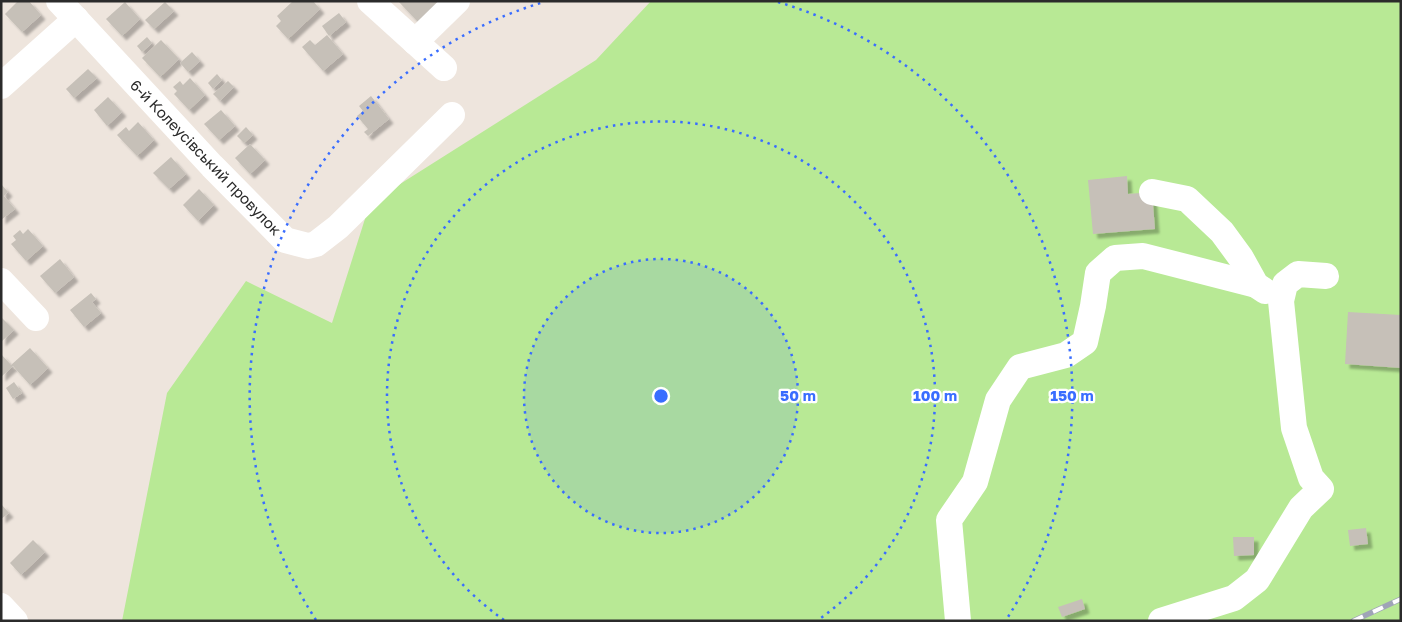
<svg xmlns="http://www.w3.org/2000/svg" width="1402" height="622" font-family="'Golos Text',sans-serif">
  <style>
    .green { fill: #b8e995 }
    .building { fill: #c6c0b8; filter: url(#shadow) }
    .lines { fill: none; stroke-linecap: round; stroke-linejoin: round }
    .minor { stroke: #fff; stroke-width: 26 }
    .rail-casing { stroke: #9fa4b7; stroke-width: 5.5 }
    .rail { stroke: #fff; stroke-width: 4; stroke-dasharray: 11; stroke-linecap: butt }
    .ring { fill: none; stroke: #396dff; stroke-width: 2.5; stroke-dasharray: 2.5 5 }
    .labels { text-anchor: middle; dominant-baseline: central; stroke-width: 4.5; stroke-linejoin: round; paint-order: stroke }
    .street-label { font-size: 15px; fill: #2b2b2b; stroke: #fff }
    .centre { fill: #396dff; stroke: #fff; stroke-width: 2.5 }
    .ring-label { font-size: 15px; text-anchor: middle; font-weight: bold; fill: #396dff; stroke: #fff; stroke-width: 4.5; stroke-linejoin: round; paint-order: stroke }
  </style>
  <defs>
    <filter id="shadow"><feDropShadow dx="4.5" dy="4.5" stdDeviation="1" flood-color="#0004"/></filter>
  </defs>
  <rect width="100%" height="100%" fill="#eee5dd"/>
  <polygon class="green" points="651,1 1401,1 1401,621 122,621 167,393 246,281 332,323 370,203 596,60"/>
  <g class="building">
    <polygon points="18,1 29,1 41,15 22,32 5,14"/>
    <polygon points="293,1 313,1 320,9 288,39 276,26 281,21 277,16"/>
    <polygon points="398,1 440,1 418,22"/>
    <polygon points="125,2 140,19 122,36 106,19"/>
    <polygon points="165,2 174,11 154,29 145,20"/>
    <polygon points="339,13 346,22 329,36 322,26"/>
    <polygon points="327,35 343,54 323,71 302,47 310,40 315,45"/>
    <polygon points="147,37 152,43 142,52 137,46"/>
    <polygon points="161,40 179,59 160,77 142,58"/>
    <polygon points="192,52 200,61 188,72 180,63"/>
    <polygon points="88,69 97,78 74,98 66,89"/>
    <polygon points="217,74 222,80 213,89 208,83"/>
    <polygon points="190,78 205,95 189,110 174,94 177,91 173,87 180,81 183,85"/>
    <polygon points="228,81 234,87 220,101 213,94"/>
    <polygon points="371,96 389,119 368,136 364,132 368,129 357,116 363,111 359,106"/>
    <polygon points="108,97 122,112 107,126 94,110"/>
    <polygon points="221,110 235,126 219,140 204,124"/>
    <polygon points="138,122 154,140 137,156 117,135 126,127 129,131"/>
    <polygon points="246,127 253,135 244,143 237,136"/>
    <polygon points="250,144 265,160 250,174 235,158"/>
    <polygon points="171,157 186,174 169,189 153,173"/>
    <polygon points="1127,176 1128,194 1152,192 1155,229 1093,234 1088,180"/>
    <polygon points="1,184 8,192 4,196 15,209 1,220"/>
    <polygon points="199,189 214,205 198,221 183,205"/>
    <polygon points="28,229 43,246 26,261 11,244 16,240 13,236 20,230 23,234"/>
    <polygon points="60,259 74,277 55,293 40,276"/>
    <polygon points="91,293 96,299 92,302 101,313 84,327 70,310"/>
    <polygon points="1348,312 1401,315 1401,368 1345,364"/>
    <polygon points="1,317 14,330 1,342"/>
    <polygon points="30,348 48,368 30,385 13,366 1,377 1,354 11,365"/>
    <polygon points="14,382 22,393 13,399 6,388"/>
    <polygon points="1,504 9,513 1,519"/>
    <polygon points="1366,528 1368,544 1350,546 1348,530"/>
    <polygon points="1233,537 1254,537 1254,555 1234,556"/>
    <polygon points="33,540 45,552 21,575 10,563"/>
    <polygon points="1082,599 1085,609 1062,617 1058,607"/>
  </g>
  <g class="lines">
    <g class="minor">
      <polyline points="59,1 212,166 285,240 308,246 316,244 338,227 452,115"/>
      <polyline points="370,1 444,68"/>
      <polyline points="415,42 457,1"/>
      <polyline points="1,86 76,19"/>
      <polyline points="1152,192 1187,199 1222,232 1241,258 1256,285 1265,291"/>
      <polyline points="1,281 36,318"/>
      <polyline points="1,606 15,621"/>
      <polyline points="958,621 949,520 975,482 998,400 1020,367 1066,355 1085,342 1093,306 1098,273 1115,258 1143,256 1256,285"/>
      <polyline points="1161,621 1234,598 1257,580 1301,508 1321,489 1311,478 1294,428 1281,301 1285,284 1298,274 1326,276"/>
    </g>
    <g class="rail-casing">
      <polyline id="rail" points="1353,621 1401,599"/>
    </g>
    <use href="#rail" class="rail"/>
  </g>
  <circle cx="661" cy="396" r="137" fill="#396dff" fill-opacity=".12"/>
  <g class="ring">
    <circle cx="661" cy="396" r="137"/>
    <path d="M504 620A274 274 0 1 1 818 620"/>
    <path d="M316 620A411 411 0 0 1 544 2M778 2A411 411 0 0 1 1006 620"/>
  </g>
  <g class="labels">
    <g class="street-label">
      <text transform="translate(206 157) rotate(46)">6-й Колеусівський провулок</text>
    </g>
  </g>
  <circle cx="661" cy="396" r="8" class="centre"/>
  <g class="ring-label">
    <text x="798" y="401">50 m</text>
    <text x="935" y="401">100 m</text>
    <text x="1072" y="401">150 m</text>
  </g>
  <rect width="1402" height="622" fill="none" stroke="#2b2b2b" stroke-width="5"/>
</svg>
